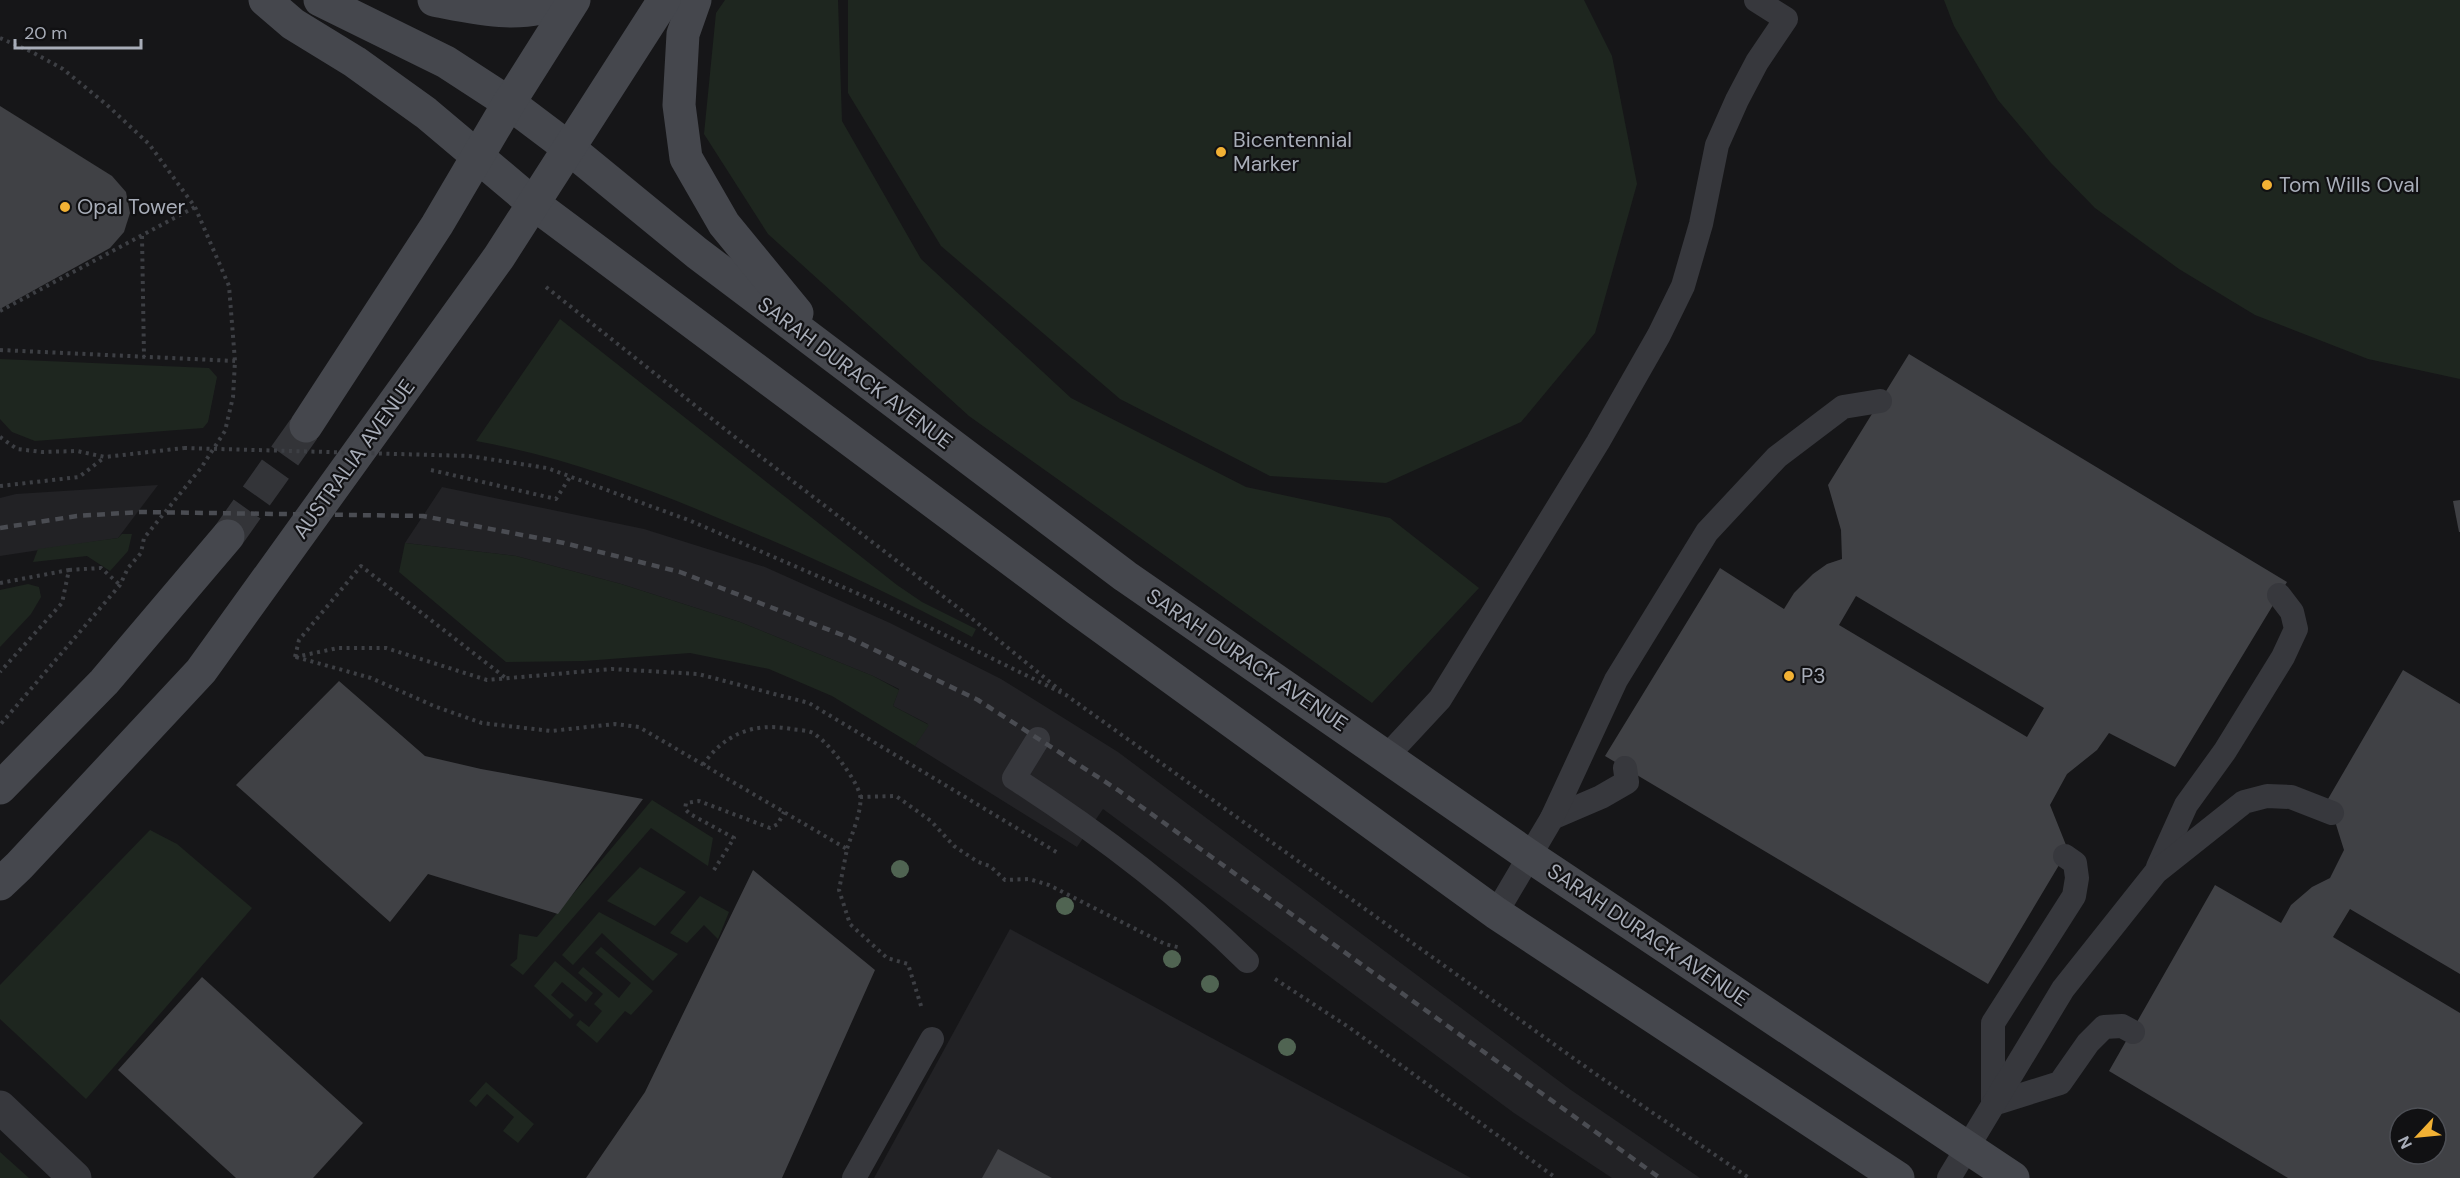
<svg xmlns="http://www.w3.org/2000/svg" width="2460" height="1178" font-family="'DM Sans',sans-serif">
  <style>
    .built { fill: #222225 }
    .green { fill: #1e261f }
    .building { fill: #404145; fill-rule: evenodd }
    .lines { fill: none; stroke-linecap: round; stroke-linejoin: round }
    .secondary-tunnel { stroke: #333438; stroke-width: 33; stroke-dasharray: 33 16; stroke-linecap: butt }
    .path { stroke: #3d3f44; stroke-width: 4; stroke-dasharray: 3 4.5; stroke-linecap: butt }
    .lane { stroke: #37383d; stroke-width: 24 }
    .street { stroke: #37383d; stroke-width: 33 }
    .secondary { stroke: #45474d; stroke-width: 33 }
    .rail { stroke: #4a4c52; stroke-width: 4.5; stroke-dasharray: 8 6; stroke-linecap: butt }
    .path-bridge { stroke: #3d3f44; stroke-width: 4; stroke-dasharray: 3 4.5; stroke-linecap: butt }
    .tree { fill: #506452 }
    .poi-dot { fill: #f2b134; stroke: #111113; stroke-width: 2 }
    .labels { text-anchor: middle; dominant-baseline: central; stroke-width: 4.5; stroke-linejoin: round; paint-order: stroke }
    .poi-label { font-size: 21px; fill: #a8adb8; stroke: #111113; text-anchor: start }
    .street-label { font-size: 21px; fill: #a8adb8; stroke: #111113 }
  </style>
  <rect width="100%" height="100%" fill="#161618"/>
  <g class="built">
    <polygon points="158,485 118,538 0,556 0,498 16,494"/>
    <polygon points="442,487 644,529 765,567 890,623 1001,679 1118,752 1571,1090 1700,1178 1612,1178 1514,1113 1103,809 1077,847 915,746 928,724 893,706 899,689 873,676 740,622 621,584 516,556 405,543"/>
    <polygon points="1010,929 1471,1178 874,1178"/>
  </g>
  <g class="green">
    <polygon points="725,0 838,0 842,121 921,259 1071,398 1246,487 1390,518 1479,588 1372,703 969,416 768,234 704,134 716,13"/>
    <polygon points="848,0 1584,0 1612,56 1637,184 1595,333 1521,422 1386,483 1270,476 1120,399 941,246 848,93"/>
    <polygon points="1944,0 2460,0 2460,379 2368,359 2255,315 2179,269 2095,208 2051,163 1998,100 1954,26"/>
    <path d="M 560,319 L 897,585 L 922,602 L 976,629 L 972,637 C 893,595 813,557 730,523 C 648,488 564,457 476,441 Z"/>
    <polygon points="0,359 209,368 217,377 208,422 203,428 35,441 12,432 0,419"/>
    <polygon points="122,534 132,534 128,551 110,571 87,556 33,562 38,549 118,538"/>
    <polygon points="405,543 516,556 621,584 740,622 873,676 899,690 893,706 929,725 915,746 832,696 769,669 690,653 584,661 506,662 399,572"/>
    <polygon points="28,584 39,587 41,597 31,614 0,647 0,590"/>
    <polygon points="652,800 713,838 708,866 651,828 523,975 510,965 517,959 519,934 537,937"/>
    <polygon points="150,830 177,844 252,908 86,1099 0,1019 0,985"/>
    <polygon points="640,867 686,892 655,926 607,901"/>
    <polygon points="700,896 729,912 718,939 704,925 687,943 670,933"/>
    <polygon points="599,912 678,954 653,981 602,933 573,965 562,955"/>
    <polygon points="601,947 653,991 631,1015 625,1011 597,1043 576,1025 580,1020 589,1027 602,1011 594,1004 603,994 578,973 583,967 619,998 631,983 595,953"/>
    <polygon points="555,961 593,993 586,1002 562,982 551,995 574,1015 570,1019 534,986"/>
    <polygon points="486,1082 534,1124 518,1143 503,1131 514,1117 487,1094 476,1107 469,1101"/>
    <polygon points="0,1152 29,1178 0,1178"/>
  </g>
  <g class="building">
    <polygon points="0,106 112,176 126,192 130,213 124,232 110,248 0,309"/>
    <path d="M 1909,354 L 2287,582 L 2175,767 L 2109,733 L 2097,750 L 2067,774 L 2050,805 L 2068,850 L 1988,984 L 1605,756 L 1720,568 L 1784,609 L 1794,593 L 1813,574 L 1827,564 L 1842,559 L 1841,530 L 1828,485 ZM 1856,596 L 2044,708 L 2027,737 L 1839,625 Z"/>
    <polygon points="2460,500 2460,532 2459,532 2453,501"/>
    <path d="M 2403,670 L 2460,704 L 2460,974 L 2350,909 L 2333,937 L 2460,1013 L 2460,1178 L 2288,1178 L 2109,1071 L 2215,885 L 2281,923 L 2291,905 L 2312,887 L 2330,878 L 2344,850 L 2328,799 ZM 2400,1118 L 2436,1118 L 2436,1154 L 2400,1154 Z"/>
    <polygon points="339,681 425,756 481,769 643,799 558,914 428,874 390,922 236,785"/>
    <polygon points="753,870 875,970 782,1178 586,1178 645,1092"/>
    <polygon points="202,977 363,1123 313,1178 236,1178 118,1070"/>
    <polygon points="998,1149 1052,1178 982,1178"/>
  </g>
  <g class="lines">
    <polyline class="secondary-tunnel" points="228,536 306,426"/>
    <g class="path">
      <polyline points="0,38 32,52 63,69 107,105 149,144 195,207 229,286 235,361 233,397 225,431 201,468 144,538 141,553 128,568 120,585 0,725"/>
      <polyline points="142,236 144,357"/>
      <polyline points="546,287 731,434 965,613 1061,691"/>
      <polyline points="0,311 195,207"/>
      <polyline points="0,350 235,361"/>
      <polyline points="0,437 17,449 42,452 77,451 105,457 184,448"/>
      <polyline points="469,456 547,468 691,521 884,605 1066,695 1597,1075 1749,1178"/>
      <polyline points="431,470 556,499 570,477"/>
      <polyline points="0,486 79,477 105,457"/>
      <polyline points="69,570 101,568 120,585"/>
      <polyline points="0,583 69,570 62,603 0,672"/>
      <polyline points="295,657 338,648 386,648 487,680 612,669 698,674 809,703 1058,853"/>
      <polyline points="295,657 299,640 361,566 507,679"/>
      <polyline points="296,657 371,678 434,706 482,723 551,731 615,724 639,727 847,849 839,890 850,924 887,958 908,964 922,1009"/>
      <path d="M 703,765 C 724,734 754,722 791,729 C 798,730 807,730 813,733 C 825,741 834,752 842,763 C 849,773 857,784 860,795 C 863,809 851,836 847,849"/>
      <polyline points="860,797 896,796 931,821 954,846 978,862 990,866 1005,880 1029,879 1049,885 1165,944 1181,948"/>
      <polyline points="714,870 734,838 690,814 685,809 686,803 699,801 770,828 778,824 784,812"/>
      <polyline points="1275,979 1350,1028 1556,1178"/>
    </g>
    <g class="lane">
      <path d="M 1038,739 L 1014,778 C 1096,831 1177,892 1247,961"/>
      <polyline points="1387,756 1440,699 1598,442 1659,335 1683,286 1701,224 1717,145 1737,100 1757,62 1786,19 1756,0"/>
      <polyline points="1552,818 1601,797 1627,782 1625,768"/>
      <polyline points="2158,867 2186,805 2225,751 2283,657 2296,629 2292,612 2279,595"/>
      <polyline points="1496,913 1552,818 1616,680 1707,532 1777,457 1843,407 1880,401"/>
      <polyline points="1993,1104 1993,1023 2074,896 2077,878 2075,863 2065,856"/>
      <polyline points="1993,1104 2060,1083 2088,1043 2104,1027 2122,1026 2133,1032"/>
      <polyline points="854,1178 932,1039"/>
      <polyline points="1949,1178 2063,989 2156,872 2244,802 2267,796 2291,797 2332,813"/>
    </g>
    <polyline class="street" points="0,1107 75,1178"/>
    <g class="secondary">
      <polyline points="265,0 293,24 355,62 426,113 534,204 1077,609 1496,913 1898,1178"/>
      <polyline points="320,0 446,62 509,103 570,149 697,253 1125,576 1528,855 2013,1178"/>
      <path d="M 434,0 C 476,8 523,20 563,0"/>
      <polyline points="695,0 683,34 679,105 686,158 724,224 797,313"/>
      <polyline points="306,426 437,225 509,103 574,0"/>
      <polyline points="0,788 104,682 228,536"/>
      <polyline points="0,884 19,866 201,671 499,257 664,0"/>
    </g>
    <polyline class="rail" points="0,528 77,516 139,512 423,516 564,543 680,572 850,638 978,700 1118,790 1660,1178"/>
    <polyline class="path-bridge" points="184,448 469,456"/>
  </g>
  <g class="tree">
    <circle cx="900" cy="869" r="9"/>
    <circle cx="1065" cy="906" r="9"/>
    <circle cx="1172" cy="959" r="9"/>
    <circle cx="1210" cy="984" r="9"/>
    <circle cx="1287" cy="1047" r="9"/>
  </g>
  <g class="poi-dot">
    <circle cx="1221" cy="152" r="6"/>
    <circle cx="2267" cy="185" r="6"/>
    <circle cx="65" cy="207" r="6"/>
    <circle cx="1789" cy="676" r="6"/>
  </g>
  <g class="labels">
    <g class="poi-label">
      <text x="1233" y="140">Bicentennial<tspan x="1233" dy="24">Marker</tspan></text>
      <text x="2279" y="185">Tom Wills Oval</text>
      <text x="77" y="207">Opal Tower</text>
      <text x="1801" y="676">P3</text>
    </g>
    <g class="street-label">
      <text transform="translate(855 373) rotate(37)">SARAH DURACK AVENUE</text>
      <text transform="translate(354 459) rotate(-54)">AUSTRALIA AVENUE</text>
      <text transform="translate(1247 660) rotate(34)">SARAH DURACK AVENUE</text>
      <text transform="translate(1648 935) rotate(34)">SARAH DURACK AVENUE</text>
    </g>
  </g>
  <g transform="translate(2418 1136) rotate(244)"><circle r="28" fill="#111113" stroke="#4d4f55" stroke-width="1.5"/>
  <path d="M0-4.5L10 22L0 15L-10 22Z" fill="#f2b134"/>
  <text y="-9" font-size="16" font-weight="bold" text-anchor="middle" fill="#a8adb8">N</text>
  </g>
  <path d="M15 39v9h126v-9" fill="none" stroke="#a8adb8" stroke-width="3"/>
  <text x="24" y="39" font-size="18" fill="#a8adb8" stroke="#111113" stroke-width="4.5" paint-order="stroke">20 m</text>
</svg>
